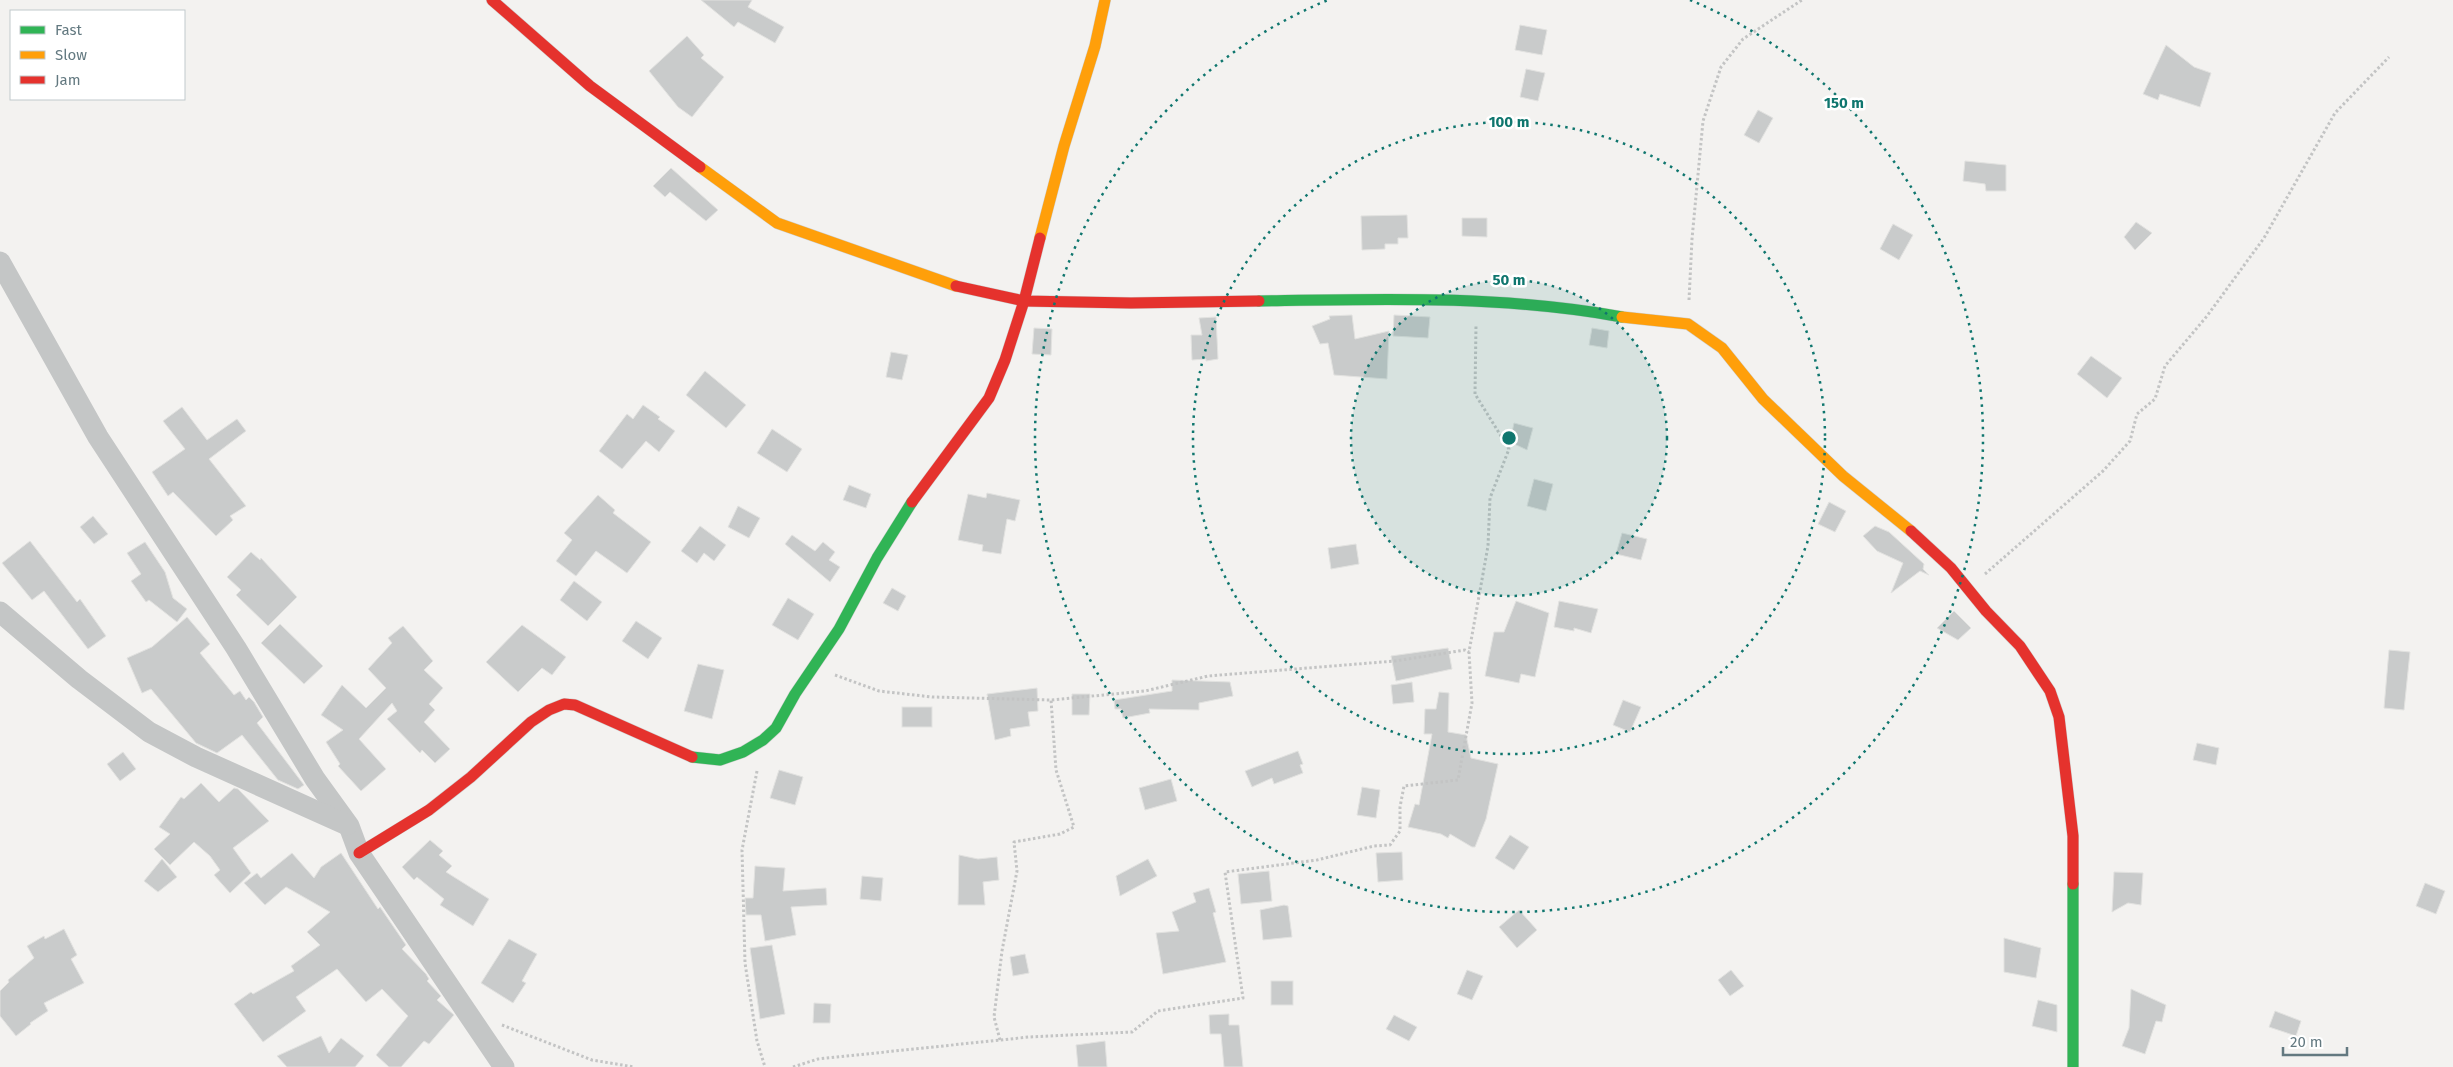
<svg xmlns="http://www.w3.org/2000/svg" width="2453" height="1067" font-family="'Fira Sans',sans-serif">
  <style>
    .building { fill: #c9cbcb; stroke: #e2e2e0 }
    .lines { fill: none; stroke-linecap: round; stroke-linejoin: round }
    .fast-casing { stroke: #cecfce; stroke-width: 12 }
    .slow-casing { stroke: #cecfce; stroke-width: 12 }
    .jam-casing { stroke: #cecfce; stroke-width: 12 }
    .path { stroke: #c3c4c4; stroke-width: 3; stroke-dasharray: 2.5 2.5; stroke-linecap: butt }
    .street { stroke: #c4c6c6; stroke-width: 21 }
    .fast { stroke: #30b455; stroke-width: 11 }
    .slow { stroke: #ff9f0a; stroke-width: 11 }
    .jam { stroke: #e5322d; stroke-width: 11 }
    .ring { fill: none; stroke: #0f766e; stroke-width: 2.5; stroke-dasharray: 2.5 5 }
    .centre { fill: #0f766e; stroke: #fff; stroke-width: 2.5 }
    .ring-label { font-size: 15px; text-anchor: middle; font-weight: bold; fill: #0f766e; stroke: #fff; stroke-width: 5; stroke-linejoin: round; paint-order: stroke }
  </style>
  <rect width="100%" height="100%" fill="#f3f2f0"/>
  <g class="building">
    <polygon points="701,0 752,0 748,7 784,27 775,43 738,22 734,27"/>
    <polygon points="1520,25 1547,30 1542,55 1515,50"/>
    <polygon points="687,36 704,55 701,58 724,77 692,117 678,107 649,71"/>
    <polygon points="2166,45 2194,67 2211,73 2200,107 2160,94 2158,100 2143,94"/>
    <polygon points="1526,69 1545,73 1538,101 1520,97"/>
    <polygon points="1758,110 1773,118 1759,143 1744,135"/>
    <polygon points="1965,161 2006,165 2006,191 1986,191 1985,184 1963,181"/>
    <polygon points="671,168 718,210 706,221 670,192 665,197 653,186"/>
    <polygon points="1407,215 1408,238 1398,238 1398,244 1385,244 1385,249 1362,250 1361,216"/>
    <polygon points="1462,218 1487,218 1487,237 1462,236"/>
    <polygon points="2136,222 2152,233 2135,250 2124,237"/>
    <polygon points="1893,224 1913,235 1899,260 1880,249"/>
    <polygon points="1352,315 1355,339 1389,331 1387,379 1334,375 1328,343 1320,344 1312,326 1330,319 1329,316"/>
    <polygon points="1394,315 1430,317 1428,338 1393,336"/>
    <polygon points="1216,317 1218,359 1206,361 1206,359 1192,360 1191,335 1202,335 1199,318"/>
    <polygon points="1034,328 1052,329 1051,355 1032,354"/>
    <polygon points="1592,328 1609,331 1607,348 1589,345"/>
    <polygon points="891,352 908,355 902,380 886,377"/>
    <polygon points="2091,356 2122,378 2107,398 2077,374"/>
    <polygon points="705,371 746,405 726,428 686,395"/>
    <polygon points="643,405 660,417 658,419 675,431 659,452 646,441 622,469 599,451 627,414 633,419"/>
    <polygon points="182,407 207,440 237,419 246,431 209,459 246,506 230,516 233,520 216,536 173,492 168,496 152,472 185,449 163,421"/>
    <polygon points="1514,423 1533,428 1527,450 1510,442"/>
    <polygon points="772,429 802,449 787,472 757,453"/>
    <polygon points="1534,479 1553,484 1546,511 1527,506"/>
    <polygon points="849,485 871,494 866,508 843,500"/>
    <polygon points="987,493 1020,500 1015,521 1007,519 1001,554 982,551 983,545 958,540 968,494 986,498"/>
    <polygon points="598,495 615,510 613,513 651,542 627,573 596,551 576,576 556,561 572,540 564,533"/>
    <polygon points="1829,502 1846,511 1835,532 1818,524"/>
    <polygon points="738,506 760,518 749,538 728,527"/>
    <polygon points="93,516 108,534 94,544 80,527"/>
    <polygon points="700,526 726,545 714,561 704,553 697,563 681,551"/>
    <polygon points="1875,526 1889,532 1924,564 1923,569 1929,575 1920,571 1891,593 1903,563 1877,551 1863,536"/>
    <polygon points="1622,533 1647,539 1641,560 1616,554"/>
    <polygon points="792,535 815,551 823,542 835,552 829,560 840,567 830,582 785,544"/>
    <polygon points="30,541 77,602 80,599 106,636 88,649 44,591 32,600 2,563"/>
    <polygon points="145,542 165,572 173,598 187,609 177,622 149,600 146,602 131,581 141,574 127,553"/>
    <polygon points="1356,544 1359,564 1331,569 1328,548"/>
    <polygon points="251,552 260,560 261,558 297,597 268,626 236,595 241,590 227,577"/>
    <polygon points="574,581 602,602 587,621 560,600"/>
    <polygon points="892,588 906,596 898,611 883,603"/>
    <polygon points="788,598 814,614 798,640 772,625"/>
    <polygon points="1516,601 1549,613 1535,677 1521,674 1519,683 1485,676 1494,632 1504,632"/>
    <polygon points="1559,601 1598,609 1591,633 1574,628 1574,631 1554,627"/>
    <polygon points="1954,611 1971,628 1958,640 1937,628"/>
    <polygon points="187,617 210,644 200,653 234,695 240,691 246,700 249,697 254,702 263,717 257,723 304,785 298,789 278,780 242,735 217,753 196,743 151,689 142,693 127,658 152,647"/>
    <polygon points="636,621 662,638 648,659 622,641"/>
    <polygon points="280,624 323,666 304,684 261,643"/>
    <polygon points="522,625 566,657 552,675 542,668 518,692 486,662"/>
    <polygon points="403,626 433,661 424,670 443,688 429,704 435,710 424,722 450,749 435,763 422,750 420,753 387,719 397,711 392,703 359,739 386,769 361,791 338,766 340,764 326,742 343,730 321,715 342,685 366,708 386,688 368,669 392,643 388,638"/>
    <polygon points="1448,648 1452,669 1396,681 1391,656"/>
    <polygon points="2389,650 2410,652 2404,710 2384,708"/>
    <polygon points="698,664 724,670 712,719 684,711"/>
    <polygon points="1172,680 1230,682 1233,696 1199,703 1199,710 1149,709 1150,713 1123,718 1121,709 1115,709 1114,700 1172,691"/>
    <polygon points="1412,682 1414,702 1393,704 1391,685"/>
    <polygon points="1037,688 1038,711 1028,712 1030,726 1010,729 1011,736 995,740 987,694"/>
    <polygon points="1439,692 1449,693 1448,732 1466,735 1471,758 1498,764 1486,819 1475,847 1472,847 1450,834 1448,838 1441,834 1408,827 1415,804 1419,805 1432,734 1424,734 1425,709 1436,709"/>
    <polygon points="1072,694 1090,694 1089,715 1072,715"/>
    <polygon points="1623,700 1641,707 1630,732 1613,725"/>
    <rect x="902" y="707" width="30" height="20"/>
    <polygon points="2197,743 2219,748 2216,765 2193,760"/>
    <polygon points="1298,751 1303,764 1300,765 1303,773 1274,784 1272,778 1252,787 1245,771"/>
    <polygon points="123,752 136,769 120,781 107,764"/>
    <polygon points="779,770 803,777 795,805 770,798"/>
    <polygon points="1171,779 1177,801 1145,810 1139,788"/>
    <polygon points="201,783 219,802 234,788 238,789 269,821 233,848 251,873 230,893 214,875 220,870 210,856 194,842 170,865 154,849 170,834 159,827 181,797 184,799"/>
    <polygon points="1362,787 1380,790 1376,818 1357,815"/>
    <polygon points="1510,835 1529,847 1514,870 1495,858"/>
    <polygon points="430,840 443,851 439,855 452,866 446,872 489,899 473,926 440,905 444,899 417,877 414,880 402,867"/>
    <polygon points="1402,852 1403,880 1378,882 1376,853"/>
    <polygon points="292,853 314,878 321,867 341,853 378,909 380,907 406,945 402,949 426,974 429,979 427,981 441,996 437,1000 454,1015 429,1044 424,1041 401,1067 389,1067 376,1055 408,1016 382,989 366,1002 337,969 296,997 306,1011 263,1042 234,1004 251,992 253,994 294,971 291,966 320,945 307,932 330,912 286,887 265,905 244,883 257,873 261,878"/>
    <polygon points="959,855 978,859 997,857 999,880 983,882 985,905 958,905"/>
    <polygon points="162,859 177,877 158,892 144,881"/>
    <polygon points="1148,859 1157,876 1120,896 1116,876"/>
    <polygon points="755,866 785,868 783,891 826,888 827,905 791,907 796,935 765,941 761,915 746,915 745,898 753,898"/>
    <polygon points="1269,871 1272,901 1241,904 1238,874"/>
    <polygon points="2114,872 2143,873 2141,905 2128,903 2112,912"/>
    <polygon points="862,876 883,878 881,901 860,899"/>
    <polygon points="2425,883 2445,891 2436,914 2416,906"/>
    <polygon points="1209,888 1216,912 1213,913 1226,962 1163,974 1156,933 1179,931 1172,912 1196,902 1193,893"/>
    <polygon points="1284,905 1288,906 1292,937 1263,940 1260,910"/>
    <polygon points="1519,910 1537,930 1517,948 1499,927"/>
    <polygon points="64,929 77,955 71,959 84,983 44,1003 48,1011 30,1023 31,1024 16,1036 0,1016 0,991 9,982 8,980 34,958 27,946 44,936 45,939"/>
    <polygon points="2004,938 2041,948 2036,978 2004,972"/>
    <polygon points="509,939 537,954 522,981 526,983 513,1003 481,983"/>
    <polygon points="772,945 785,1014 760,1019 750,948"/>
    <polygon points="1025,954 1029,973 1013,976 1010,957"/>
    <polygon points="1467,970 1483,976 1472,1000 1457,994"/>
    <polygon points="1731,970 1744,986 1730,996 1718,980"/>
    <rect x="1271" y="981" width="22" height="24"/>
    <polygon points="2131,989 2166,1005 2162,1022 2156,1021 2145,1054 2122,1046 2129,1028"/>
    <polygon points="2038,1000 2057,1005 2057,1032 2032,1026"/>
    <polygon points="814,1003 831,1004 830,1023 813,1023"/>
    <polygon points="2275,1011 2301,1021 2296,1036 2269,1027"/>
    <polygon points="1229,1014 1229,1025 1239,1025 1243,1067 1224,1067 1221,1034 1210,1034 1209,1015"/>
    <polygon points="1394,1015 1417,1027 1409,1041 1386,1029"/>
    <polygon points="321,1036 329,1053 341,1038 364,1056 355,1067 287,1067 277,1056"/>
    <polygon points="1105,1041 1107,1067 1078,1067 1076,1045"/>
  </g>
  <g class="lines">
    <g class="fast-casing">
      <g id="fast">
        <path d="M 1259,301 C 1380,299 1502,295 1622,317"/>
        <polyline points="692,757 720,760 743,752 763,740 776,728 795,694 839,629 877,558 912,502"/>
        <polyline points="2073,884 2073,1067"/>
      </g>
    </g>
    <g class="slow-casing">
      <g id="slow">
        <polyline points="700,167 777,223 956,286"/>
        <polyline points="1040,238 1064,146 1095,46 1105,0"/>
        <polyline points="1622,317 1688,324 1722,348 1763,399 1843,476 1911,531"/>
      </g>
    </g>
    <g class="jam-casing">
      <g id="jam">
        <polyline points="492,0 590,86 700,167"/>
        <polyline points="956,286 1024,301 1131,303 1259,301"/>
        <polyline points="912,502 989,398 1005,360 1024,301 1040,238"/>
        <polyline points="1911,531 1951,568 1986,611 2020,646 2050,691 2059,717 2073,836 2073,884"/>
        <polyline points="359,853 429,810 471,777 531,722 549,710 564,704 575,705 692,757"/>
      </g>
    </g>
    <g class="path">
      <polyline points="1689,300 1692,239 1703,121 1721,67 1743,39 1802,0"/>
      <polyline points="1985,574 2103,471 2130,441 2137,414 2155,399 2165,366 2207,316 2264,238 2335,113 2389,57"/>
      <polyline points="835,675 879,691 932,697 1051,700 1145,691 1208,676 1395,661 1465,650 1469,652"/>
      <polyline points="757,771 742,850 745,963 757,1041 765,1067"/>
      <polyline points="502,1025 592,1060 634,1067"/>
      <polyline points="1000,1040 994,1017 1002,951 1017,871 1014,842 1060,834 1074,827 1056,770 1051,700"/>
      <polyline points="793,1067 818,1059 1029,1037 1132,1032 1158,1011 1243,998 1225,872 1317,860 1374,846 1390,845 1400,831 1400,807 1404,786 1458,780 1472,703 1469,652 1488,546 1490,498 1509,449 1475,394 1476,325"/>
    </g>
    <g class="street">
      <polyline points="0,262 98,437 236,648 315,779 349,826 359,853 504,1067"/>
      <polyline points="0,612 79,679 149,732 196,757 347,825"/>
    </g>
    <use href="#fast" class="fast"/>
    <use href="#slow" class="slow"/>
    <use href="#jam" class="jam"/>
  </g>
  <circle cx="1509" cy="438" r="158" fill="#0f766e" fill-opacity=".12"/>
  <g class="ring">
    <circle cx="1509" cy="438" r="158"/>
    <circle cx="1509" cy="438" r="316"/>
    <path d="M1690 0A474 474 0 1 1 1328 0"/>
  </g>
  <circle cx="1509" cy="438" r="8" class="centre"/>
  <g class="ring-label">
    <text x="1844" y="108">150 m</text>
    <text x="1509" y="127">100 m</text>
    <text x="1509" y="285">50 m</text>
  </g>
  <rect x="10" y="10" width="175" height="90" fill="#ffffff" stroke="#c1c9cc"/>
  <rect x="20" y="26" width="25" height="8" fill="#30b455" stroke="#c1c9cc"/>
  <text x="55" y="35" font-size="15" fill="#637980">Fast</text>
  <rect x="20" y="51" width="25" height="8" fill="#ff9f0a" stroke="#c1c9cc"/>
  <text x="55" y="60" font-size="15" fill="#637980">Slow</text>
  <rect x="20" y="76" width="25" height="8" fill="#e5322d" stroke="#c1c9cc"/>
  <text x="55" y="85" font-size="15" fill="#637980">Jam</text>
  <path d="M2283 1047v8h64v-8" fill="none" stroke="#637980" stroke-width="2.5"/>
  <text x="2290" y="1047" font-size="15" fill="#637980" stroke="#ffffff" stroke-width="4" paint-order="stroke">20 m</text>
</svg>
